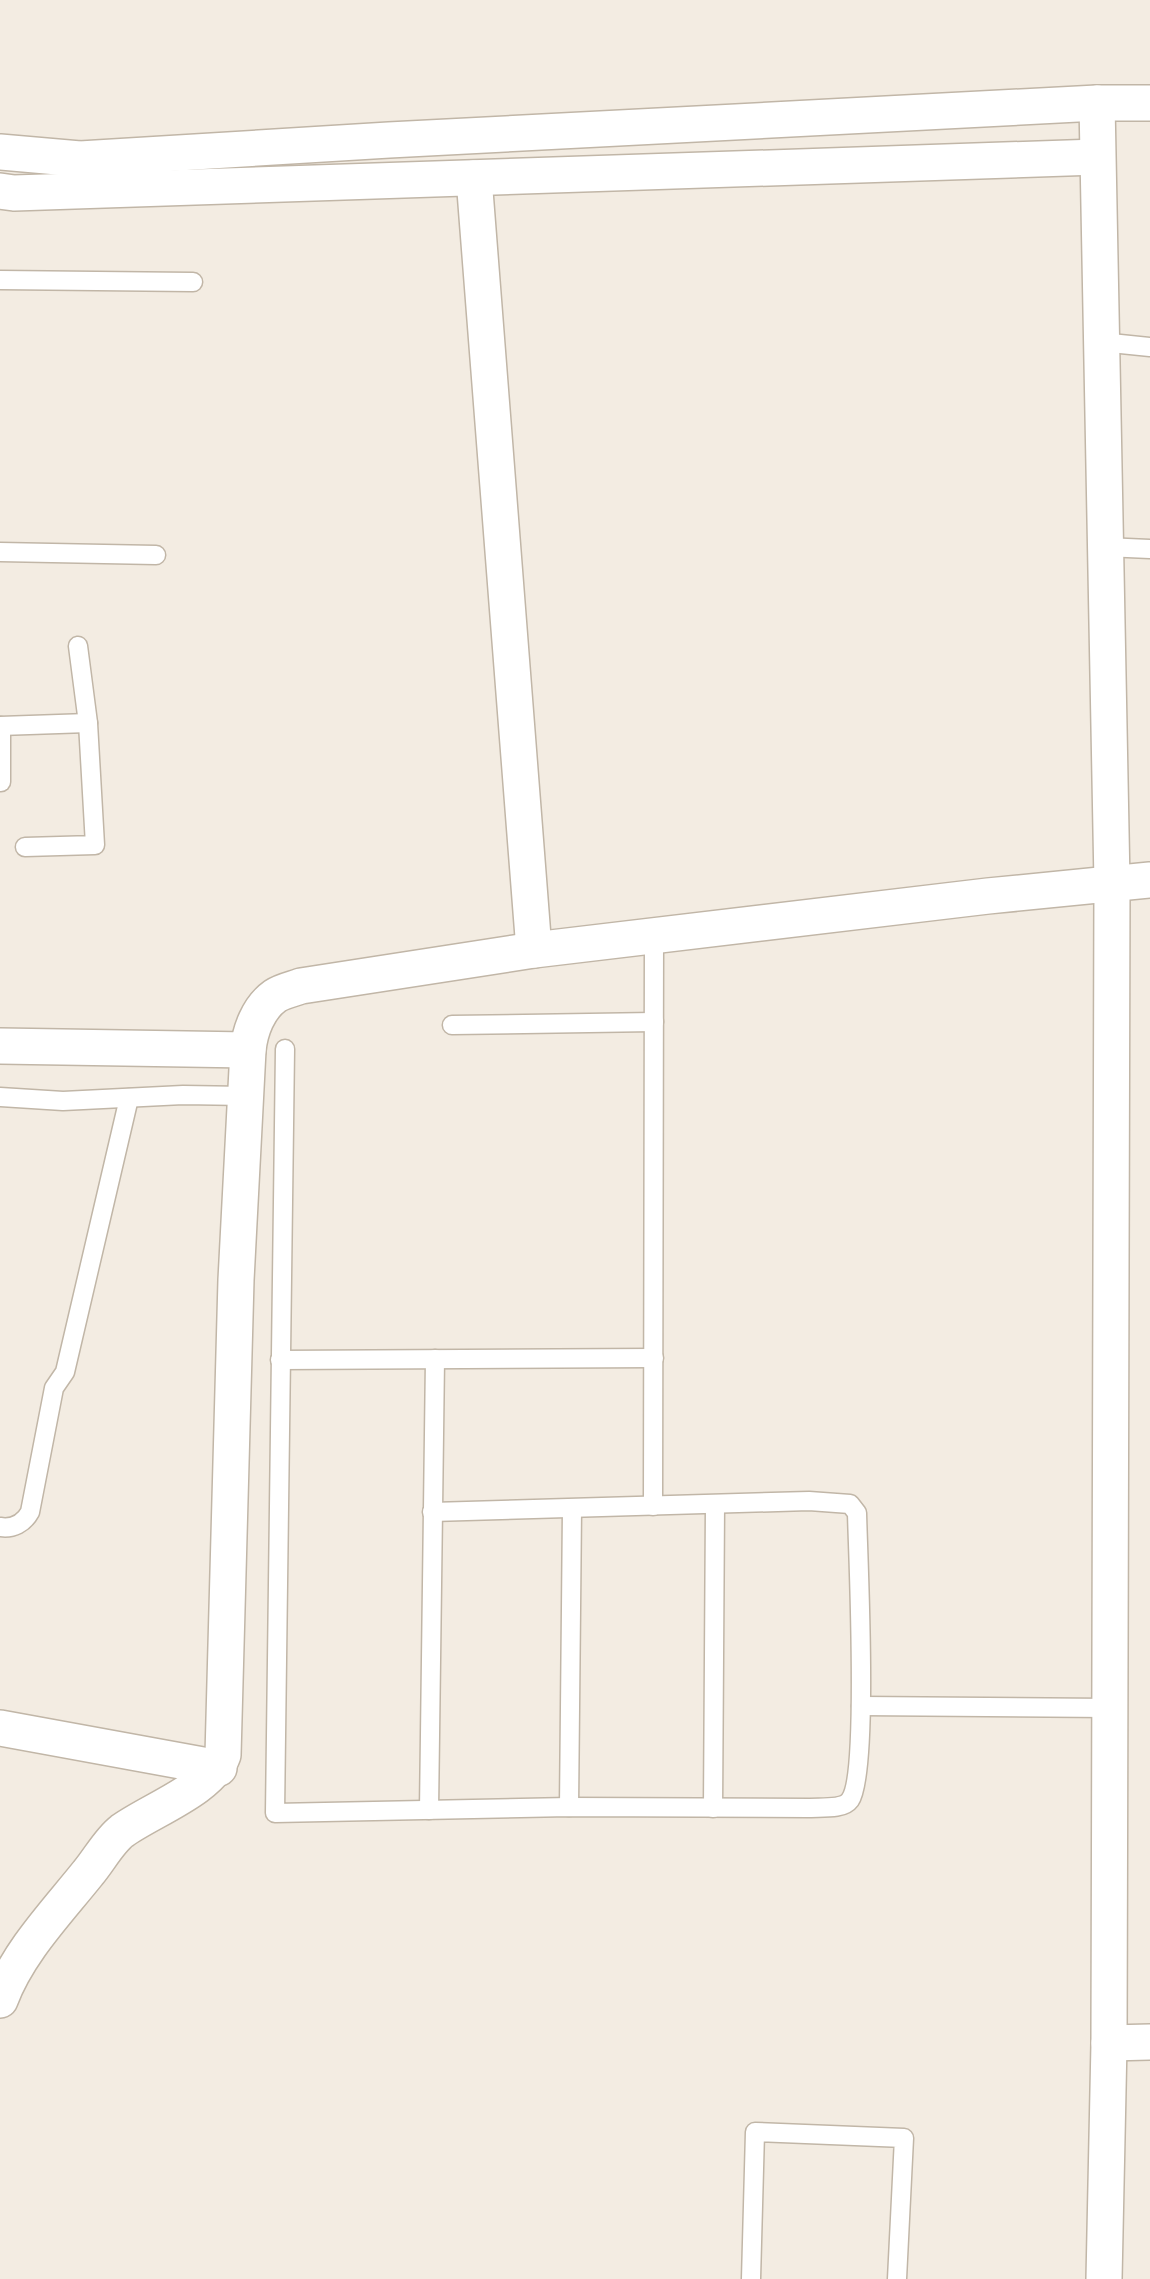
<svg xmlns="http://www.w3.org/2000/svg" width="1150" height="2279" font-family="'Golos Text',sans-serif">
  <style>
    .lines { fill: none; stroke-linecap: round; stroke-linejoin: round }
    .service-casing { stroke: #c1b6a7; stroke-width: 21 }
    .minor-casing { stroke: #c1b6a7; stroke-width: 38 }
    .service { stroke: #fff; stroke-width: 18 }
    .minor { stroke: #fff; stroke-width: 35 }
  </style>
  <rect width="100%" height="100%" fill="#f3ece2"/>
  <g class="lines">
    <g class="service-casing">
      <g id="service">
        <polyline points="0,280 193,282"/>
        <polyline points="1101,342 1150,347"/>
        <polyline points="1105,547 1150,549"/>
        <polyline points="0,552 156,555"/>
        <polyline points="0,726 88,723"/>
        <polyline points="1,726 1,782"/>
        <polyline points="25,847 95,845 88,723 78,646"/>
        <polyline points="452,1025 654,1022"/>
        <path d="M 285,1049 L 275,1813 L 569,1807 L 809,1808 C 820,1807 843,1810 850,1800 C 869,1774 858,1557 857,1513 L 850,1504 L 809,1501 L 432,1512"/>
        <polyline points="0,1097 63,1101 183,1095 246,1096"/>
        <polyline points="280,1360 654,1358"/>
        <polyline points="653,1506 654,936"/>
        <path d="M 0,1527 C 13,1529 24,1523 30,1512 L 54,1388 L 65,1372 L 129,1098"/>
        <polyline points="861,1706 1110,1708"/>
        <polyline points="569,1807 572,1509"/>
        <polyline points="713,1808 715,1505"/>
        <polyline points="429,1810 435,1359"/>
        <polyline points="751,2279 755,2132 904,2138 897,2279"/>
      </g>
    </g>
    <g class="minor-casing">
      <g id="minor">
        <polyline points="1097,103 1112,883 1109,2043 1104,2279"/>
        <polyline points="0,152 80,159 389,140 1097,103 1150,103"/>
        <polyline points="474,178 534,950"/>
        <polyline points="0,191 14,193 1097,157"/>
        <polyline points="0,1046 248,1050"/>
        <polyline points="0,1728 219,1768"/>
        <path d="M 0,2000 C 18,1952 56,1913 88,1873 C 99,1860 109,1841 122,1831 C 151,1810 211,1789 223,1755 L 236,1280 L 248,1050 C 250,1031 258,1008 275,996 C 282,991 293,989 301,986 L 534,950 L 988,896 L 1150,880"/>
        <polyline points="1109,2043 1150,2042"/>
      </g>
    </g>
    <use href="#service" class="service"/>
    <use href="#minor" class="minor"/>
  </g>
</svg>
